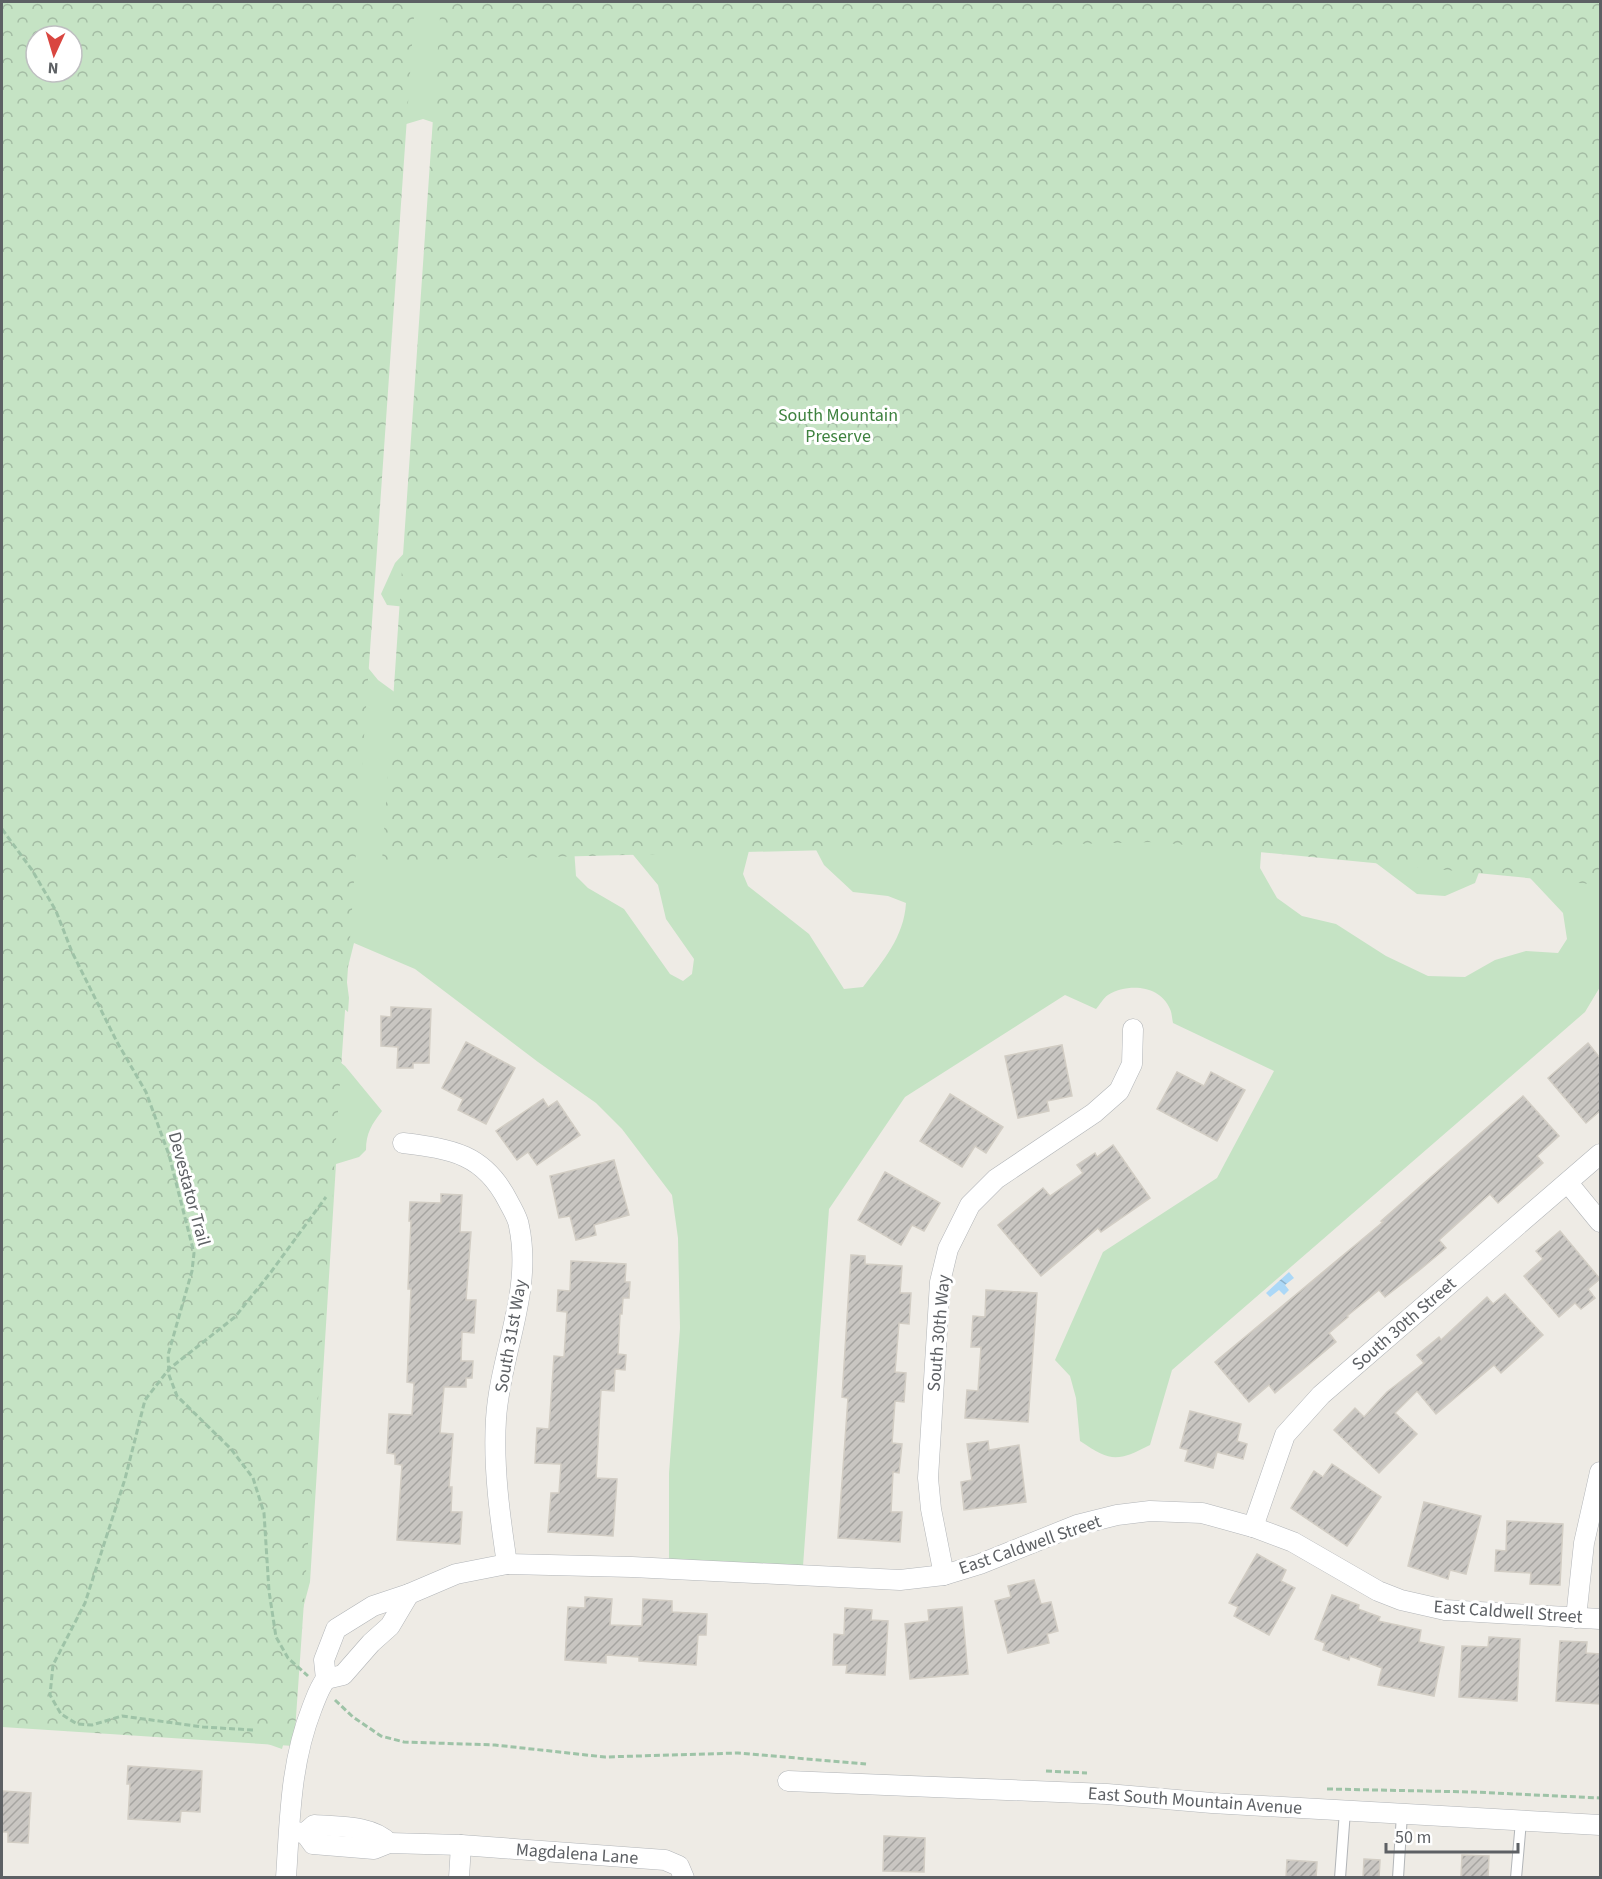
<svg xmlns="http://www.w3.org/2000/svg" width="1602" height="1879" font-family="'Source Sans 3',sans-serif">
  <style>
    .grass { fill: #c5e3c4; fill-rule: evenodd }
    .forest { fill: url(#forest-crowns); fill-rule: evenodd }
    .water { fill: url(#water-waves) }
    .building { fill: url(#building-hatch); stroke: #d2cdc4; stroke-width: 1.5 }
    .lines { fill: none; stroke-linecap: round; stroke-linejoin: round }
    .service-casing { stroke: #b2b5b8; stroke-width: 12 }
    .minor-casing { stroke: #b2b5b8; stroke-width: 21 }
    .path { stroke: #9ec3a7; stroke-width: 3; stroke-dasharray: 6 3; stroke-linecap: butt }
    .service { stroke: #fff; stroke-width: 10 }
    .minor { stroke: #fff; stroke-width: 20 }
    .labels { text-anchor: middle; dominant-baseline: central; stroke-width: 6; stroke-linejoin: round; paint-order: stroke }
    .park-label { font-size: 18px; fill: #3e823f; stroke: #fff }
    .street-label { font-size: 18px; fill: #5d6064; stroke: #fff }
  </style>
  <defs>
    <pattern id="forest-crowns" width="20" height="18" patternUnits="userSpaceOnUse" patternTransform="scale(1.5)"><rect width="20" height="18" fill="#c5e3c4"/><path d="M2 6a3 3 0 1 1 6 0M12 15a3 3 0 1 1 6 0" fill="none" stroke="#a3bba3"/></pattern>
    <pattern id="water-waves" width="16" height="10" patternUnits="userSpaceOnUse" patternTransform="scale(1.5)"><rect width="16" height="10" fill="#acd8f7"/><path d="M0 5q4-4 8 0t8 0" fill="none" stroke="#8fb3cc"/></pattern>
    <pattern id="building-hatch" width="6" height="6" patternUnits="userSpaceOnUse" patternTransform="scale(1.5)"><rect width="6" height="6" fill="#c9c6c2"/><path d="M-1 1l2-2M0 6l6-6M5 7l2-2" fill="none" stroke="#a6a4a1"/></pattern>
  </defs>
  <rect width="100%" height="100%" fill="#eeebe5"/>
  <g class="grass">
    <polygon points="342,2 475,2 456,130 423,119 373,134"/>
    <path d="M 854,2 L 1600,458 L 1600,987 L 1585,1012 L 1172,1370 L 1150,1445 C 1117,1462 1111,1462 1080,1441 L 1076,1398 L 1070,1376 L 1055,1360 L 1103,1252 L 1217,1178 L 1274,1071 L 1173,1023 C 1172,1019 1172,1013 1170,1009 C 1160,985 1128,983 1108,995 C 1103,998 1100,1005 1096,1009 L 1065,995 L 905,1097 L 829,1209 L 803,1566 L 669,1559 L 669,1473 L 680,1328 L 678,1238 L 672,1195 L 622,1129 L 596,1103 L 538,1062 L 415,969 L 354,943 L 346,975 L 349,998 L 348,1012 L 335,1001 L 331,1055 L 345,1066 L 382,1111 C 372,1124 366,1133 366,1150 L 359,1157 L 336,1164 L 310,1582 L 293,1646 L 292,1711 L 282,1749 L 265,1743 L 2,727 L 356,653 L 378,680 L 467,745 L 445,611 L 387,605 L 381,594 L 395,563 L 429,526 ZM 802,823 L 824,865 L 853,892 L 888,896 L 906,903 C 904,937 883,961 863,987 L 844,989 L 809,934 L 748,886 L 743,874 L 752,839 ZM 620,839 L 658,885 L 666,919 L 694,959 L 692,974 L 683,981 L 670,974 L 624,909 L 588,888 L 576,876 L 574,848 ZM 1262,839 L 1372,860 L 1417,894 L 1445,896 L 1475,883 L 1481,867 L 1515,862 L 1563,913 L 1567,939 L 1558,953 L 1526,951 L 1495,960 L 1465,977 L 1428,976 L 1386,956 L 1336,924 L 1302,916 L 1277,898 L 1260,868 Z"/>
  </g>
  <g class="forest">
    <path d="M 2,2 L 415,2 L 294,1746 L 2,1727 ZM 36,36 L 72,36 L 72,72 L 36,72 Z"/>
    <polygon points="441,2 1600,2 1600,885 1155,842 382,861"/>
  </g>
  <polygon class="water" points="1289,1272 1294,1278 1285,1285 1289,1290 1284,1295 1279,1290 1270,1297 1266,1293"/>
  <g class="building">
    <polygon points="391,1007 431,1009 429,1063 413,1063 413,1068 397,1068 398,1047 381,1046 381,1016 391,1017"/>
    <polygon points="466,1042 515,1068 486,1124 458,1110 463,1099 442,1088"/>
    <polygon points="1588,1043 1600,1058 1600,1111 1586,1123 1548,1078"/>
    <polygon points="1062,1045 1072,1096 1047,1101 1049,1111 1018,1118 1005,1056"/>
    <polygon points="1177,1072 1204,1086 1211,1072 1245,1090 1217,1141 1157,1109"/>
    <polygon points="950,1094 1003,1127 986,1153 975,1146 962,1167 920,1141"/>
    <polygon points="1523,1096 1559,1136 1537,1156 1543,1163 1498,1203 1490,1194 1439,1240 1446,1248 1422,1268 1385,1297 1379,1290 1347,1316 1348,1317 1329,1333 1336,1342 1275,1393 1269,1385 1249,1402 1215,1362 1383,1222 1381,1221"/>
    <polygon points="543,1099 548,1107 557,1101 580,1135 537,1165 528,1152 517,1160 496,1131"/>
    <polygon points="1113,1145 1150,1198 1101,1232 1098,1228 1041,1276 998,1225 1043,1188 1050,1196 1083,1173 1077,1165 1095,1153 1097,1157"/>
    <polygon points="614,1160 629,1215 594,1225 596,1235 576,1240 570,1216 559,1218 550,1176"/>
    <polygon points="885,1172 940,1203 924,1231 912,1225 901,1245 858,1220"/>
    <polygon points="441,1194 462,1195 460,1232 471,1232 466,1300 476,1300 474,1333 462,1332 461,1361 473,1361 472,1378 466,1378 466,1387 444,1387 440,1433 453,1434 449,1487 452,1487 451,1512 462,1512 460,1544 397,1540 402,1465 395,1464 395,1454 387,1453 389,1414 412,1415 414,1383 407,1382 411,1289 408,1289 411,1221 409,1221 410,1202 441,1203"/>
    <polygon points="1560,1231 1600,1279 1588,1289 1595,1298 1581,1309 1575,1303 1559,1317 1524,1276 1543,1259 1536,1251"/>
    <polygon points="851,1255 865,1256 865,1264 902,1266 900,1293 911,1293 909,1324 899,1323 895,1372 906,1373 904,1402 895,1401 892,1443 902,1444 899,1473 893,1472 891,1512 902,1512 900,1542 838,1538 848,1398 842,1397"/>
    <polygon points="571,1261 626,1264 625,1282 630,1282 629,1298 623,1298 622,1314 620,1314 618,1354 626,1355 625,1370 615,1369 614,1391 601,1390 596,1478 617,1479 613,1536 548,1532 551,1493 559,1493 561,1464 535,1463 537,1428 549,1429 554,1356 564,1357 567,1312 557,1311 558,1290 570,1291"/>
    <polygon points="986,1290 1037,1293 1028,1422 965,1418 967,1390 978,1391 981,1347 971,1347 973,1316 985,1317"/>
    <polygon points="1505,1294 1543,1335 1501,1373 1494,1365 1436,1414 1417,1391 1395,1413 1417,1434 1379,1473 1334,1430 1355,1408 1364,1417 1387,1392 1424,1363 1417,1355 1439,1337 1441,1340 1487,1297 1493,1304"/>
    <polygon points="1190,1411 1241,1424 1237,1441 1247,1444 1243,1459 1217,1452 1213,1468 1185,1461 1188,1450 1180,1448"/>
    <polygon points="988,1441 989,1450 1019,1445 1026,1502 964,1510 961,1482 972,1480 967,1444"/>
    <polygon points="1332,1464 1381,1497 1347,1546 1291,1508 1314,1471 1323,1477"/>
    <polygon points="1424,1502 1481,1516 1466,1574 1450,1570 1448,1579 1408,1566"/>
    <polygon points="1507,1521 1563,1524 1560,1585 1530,1584 1531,1573 1495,1571 1496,1550 1506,1551"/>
    <polygon points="1257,1554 1286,1570 1281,1581 1295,1588 1269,1635 1234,1616 1238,1607 1229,1603"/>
    <polygon points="1034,1580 1041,1604 1051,1602 1058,1631 1047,1634 1049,1643 1008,1653 995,1601 1011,1597 1008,1586"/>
    <polygon points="1332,1595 1359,1605 1358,1609 1380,1617 1378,1621 1421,1630 1419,1642 1444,1647 1434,1696 1378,1685 1382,1668 1350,1656 1349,1660 1323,1650 1325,1643 1315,1639"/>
    <polygon points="585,1597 612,1599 610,1625 642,1626 643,1599 672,1601 672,1612 707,1614 706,1635 698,1635 696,1665 639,1661 639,1657 606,1655 606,1663 565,1660 568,1607 585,1608"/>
    <polygon points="962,1607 968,1674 910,1679 905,1624 929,1621 928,1610"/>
    <polygon points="845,1608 872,1610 871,1620 888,1621 885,1675 846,1673 847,1665 833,1665 834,1634 844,1635"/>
    <polygon points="1489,1637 1520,1639 1517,1701 1459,1697 1462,1646 1488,1647"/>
    <polygon points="1560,1641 1587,1642 1586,1653 1600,1654 1600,1704 1556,1701"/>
    <polygon points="128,1766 202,1771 200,1812 181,1811 180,1822 128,1819 130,1784 127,1784"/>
    <polygon points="2,1791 31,1793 28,1843 8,1842 8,1832 2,1832"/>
    <polygon points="884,1836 925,1838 924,1872 883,1871"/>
    <polygon points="1462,1855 1489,1856 1488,1878 1461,1878"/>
    <polygon points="1364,1859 1380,1860 1379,1878 1363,1878"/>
    <polygon points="1287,1860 1317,1862 1316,1878 1286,1878"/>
  </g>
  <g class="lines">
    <g class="service-casing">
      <g id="service">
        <polyline points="1340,1878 1345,1811"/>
        <polyline points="1398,1878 1402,1814"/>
        <polyline points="1516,1878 1521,1821"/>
      </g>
    </g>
    <g class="minor-casing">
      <g id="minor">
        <path d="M 403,1143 C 452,1149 484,1154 508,1201 C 512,1209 518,1218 519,1226 C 533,1292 500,1354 496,1419 C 493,1468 500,1517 507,1564"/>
        <polyline points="1568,1183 1600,1222"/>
        <polyline points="1253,1527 1285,1435 1321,1395 1600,1154"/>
        <polyline points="944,1575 931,1509 928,1478 940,1282 948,1249 970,1205 996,1179 1094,1113 1119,1091 1132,1064 1133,1029"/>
        <polyline points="1576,1618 1584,1543 1600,1472"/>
        <polyline points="326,1679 324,1660 336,1629 373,1606 409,1594 456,1574 507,1564 632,1567 900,1580 944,1575 980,1564 1077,1525 1117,1515 1150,1511 1202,1513 1253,1527 1293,1542 1378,1591 1401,1600 1445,1610 1600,1619"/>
        <polyline points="326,1679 343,1675 371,1643 390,1626 409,1594"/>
        <polyline points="788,1781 1107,1794 1212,1803 1600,1825"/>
        <path d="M 294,1832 L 305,1833 L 314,1825 C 338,1827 372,1825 389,1843"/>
        <polyline points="305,1833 313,1844 374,1849 389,1843 461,1845 665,1860 679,1866 684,1878"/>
        <path d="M 286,1878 C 290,1819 290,1764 312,1708 C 316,1698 319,1688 326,1679"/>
        <polyline points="459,1878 461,1845"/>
      </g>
    </g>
    <g class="path">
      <polyline points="2,829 32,870 56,911 72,952 117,1042 146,1092 169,1155 194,1253 192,1271 168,1355 169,1375 177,1396 231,1449 253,1478 264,1513 269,1591 276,1637 288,1658 308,1676"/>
      <polyline points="335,1700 353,1717 381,1736 404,1742 495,1745 605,1757 738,1753 866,1764"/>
      <polyline points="253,1730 203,1727 122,1716 92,1725 77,1724 61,1714 50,1695 53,1665 85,1603 125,1479 145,1400 169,1369 235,1317 271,1272 326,1197"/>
      <polyline points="1046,1771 1087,1773"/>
      <polyline points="1327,1789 1473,1792 1600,1798"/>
    </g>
    <use href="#service" class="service"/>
    <use href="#minor" class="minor"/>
  </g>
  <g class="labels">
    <g class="park-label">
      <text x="838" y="415">South Mountain<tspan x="838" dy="21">Preserve</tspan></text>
    </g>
    <g class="street-label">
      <text transform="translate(189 1189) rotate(75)">Devestator Trail</text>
      <text transform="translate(1404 1324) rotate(-41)">South 30th Street</text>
      <text transform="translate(939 1333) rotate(-85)">South 30th Way</text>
      <text transform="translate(511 1336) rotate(-80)">South 31st Way</text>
      <text transform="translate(1030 1545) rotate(-19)">East Caldwell Street</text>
      <text transform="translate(1508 1612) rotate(4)">East Caldwell Street</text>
      <text transform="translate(1195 1801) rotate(4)">East South Mountain Avenue</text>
      <text transform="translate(577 1854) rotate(4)">Magdalena Lane</text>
    </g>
  </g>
  <rect width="1602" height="1879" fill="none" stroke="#5d6064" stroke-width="6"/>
  <g transform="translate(54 54) rotate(184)"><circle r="28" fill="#ffffff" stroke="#bebfc1" stroke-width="1.5"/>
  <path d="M0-4.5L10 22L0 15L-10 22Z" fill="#d94640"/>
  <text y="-9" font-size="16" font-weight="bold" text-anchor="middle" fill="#5d6064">N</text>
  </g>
  <path d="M1386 1843v9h132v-9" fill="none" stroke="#5d6064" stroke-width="3"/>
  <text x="1395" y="1843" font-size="18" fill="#5d6064" stroke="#ffffff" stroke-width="4.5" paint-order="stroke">50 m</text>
</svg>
